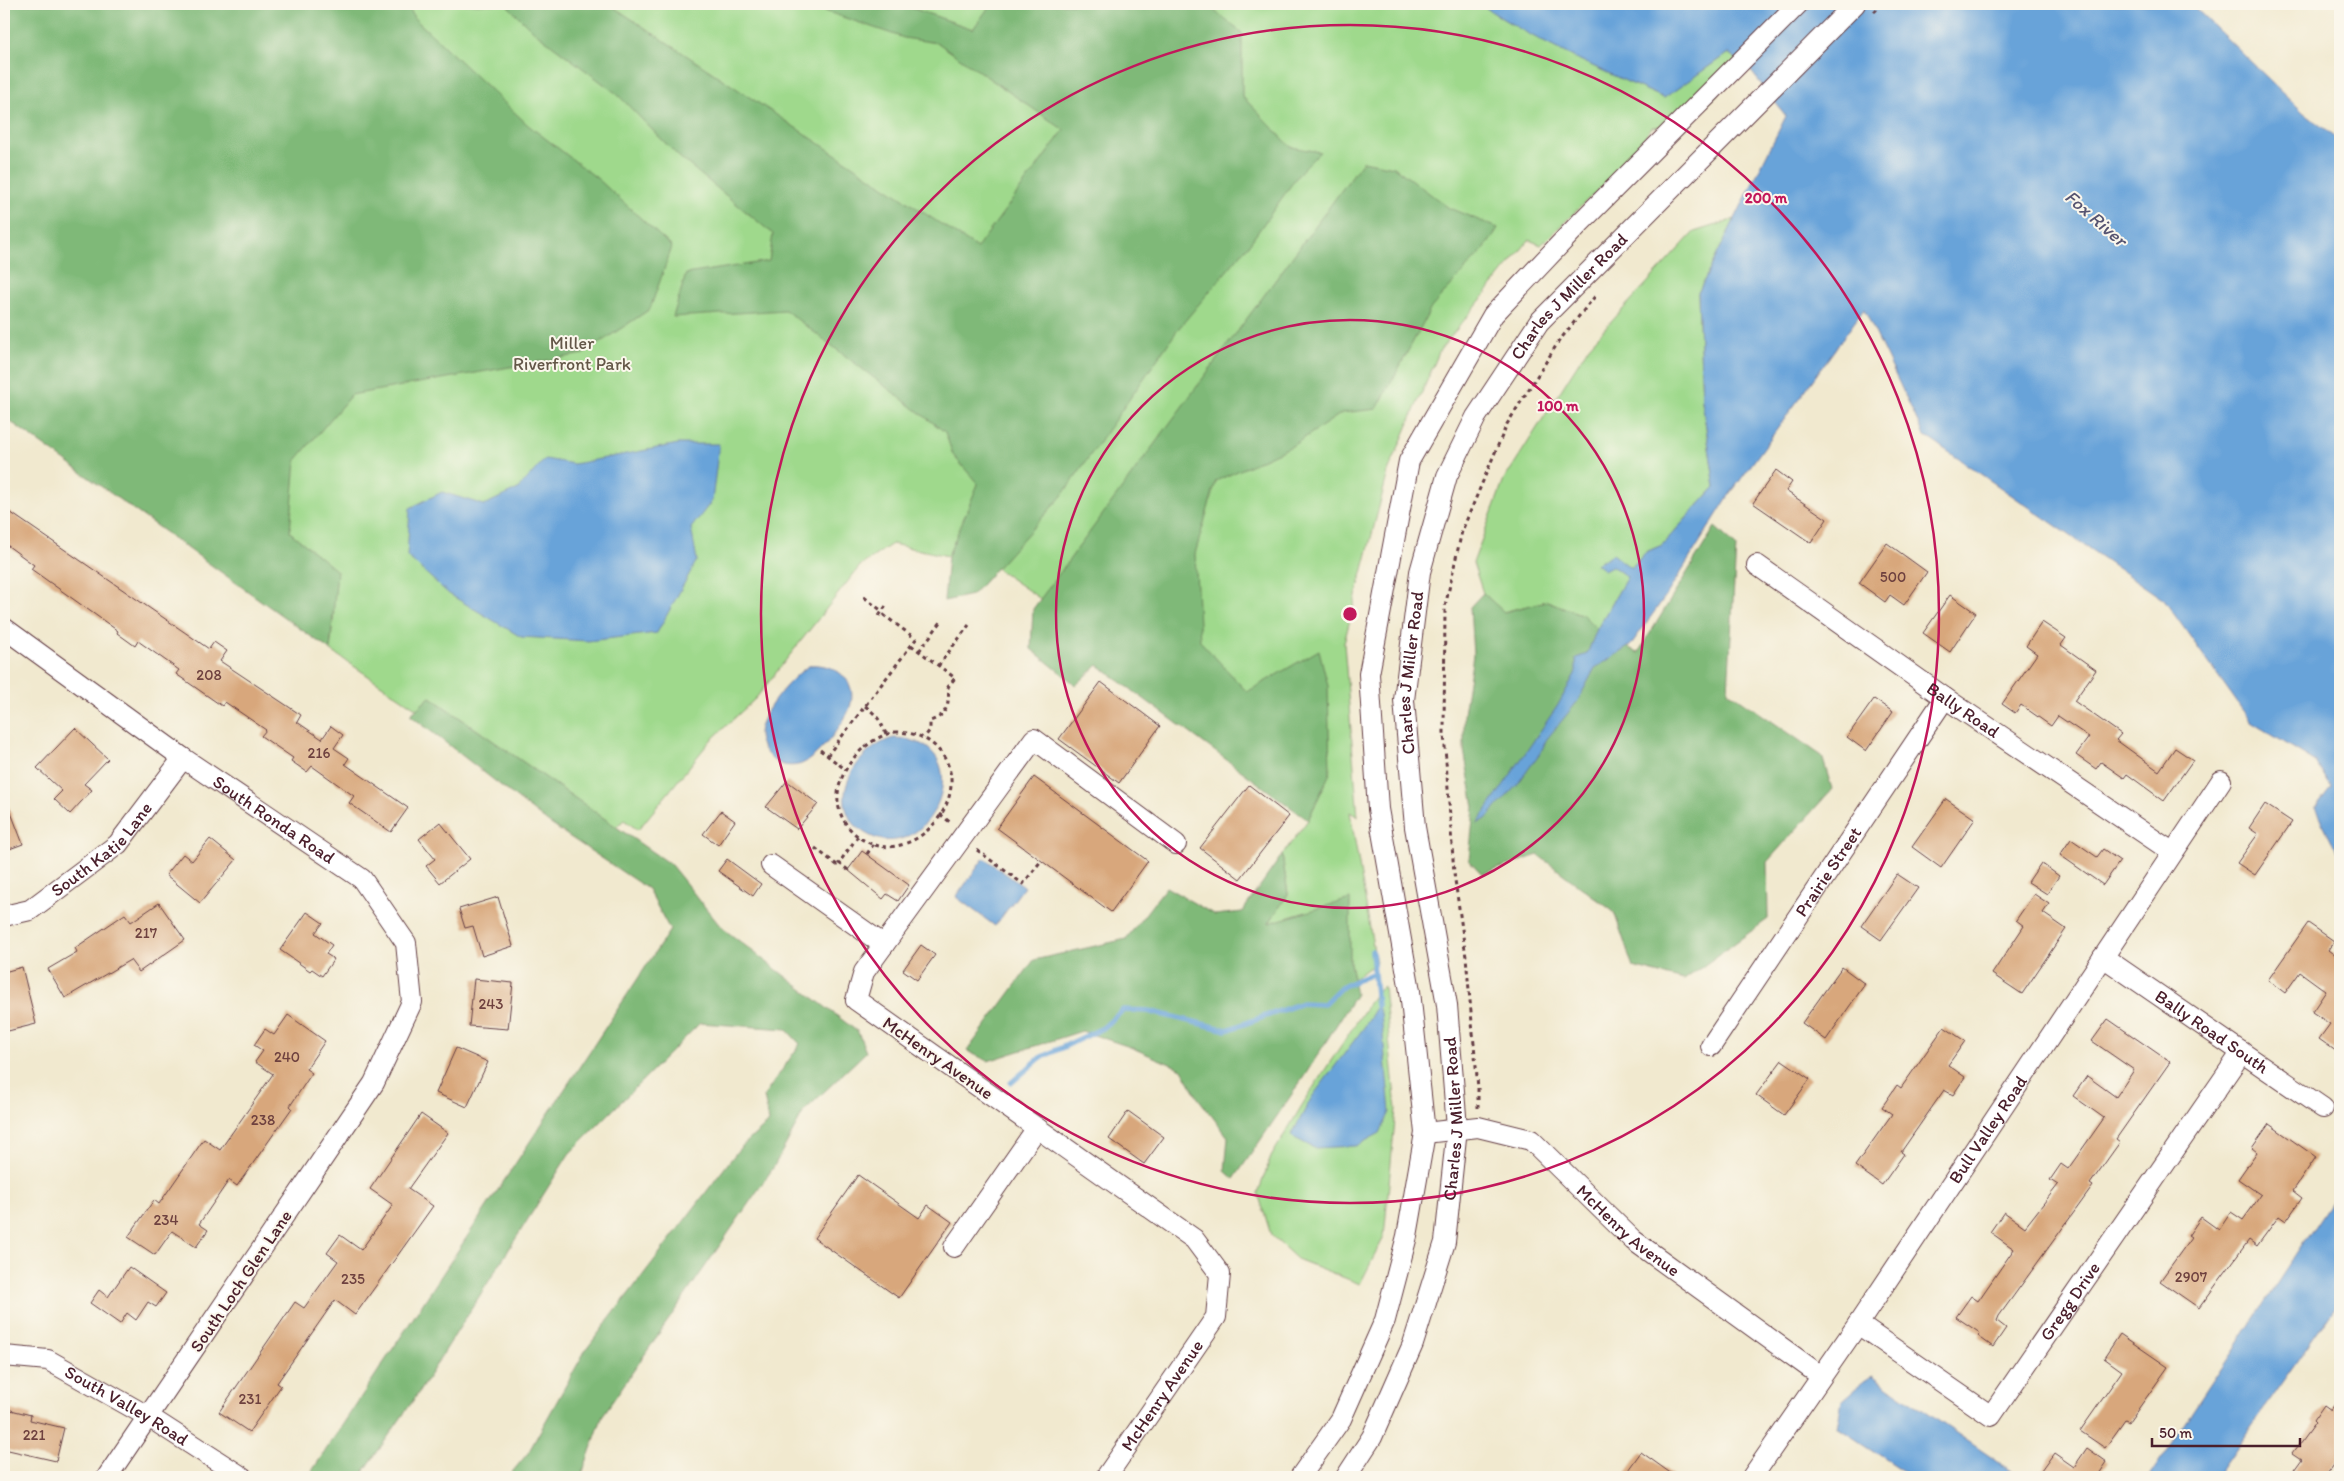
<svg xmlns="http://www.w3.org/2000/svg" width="2344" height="1481" font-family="Itim,sans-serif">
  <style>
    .green { fill: #9fd98c; stroke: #747c5c }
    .forest { fill: #7fb978; stroke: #646c52 }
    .water { fill: #68a3d9; stroke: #596182 }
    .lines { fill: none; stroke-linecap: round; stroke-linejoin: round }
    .stream { stroke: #68a3d9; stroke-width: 5.5 }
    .building { fill: #d8a77c }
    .minor-casing { stroke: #633d44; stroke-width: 22 }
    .path { stroke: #633d44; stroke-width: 3; stroke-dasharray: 4 4; stroke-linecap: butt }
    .minor { stroke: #fff; stroke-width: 20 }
    .ring { fill: none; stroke: #c2185b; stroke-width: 2.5 }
    .labels { text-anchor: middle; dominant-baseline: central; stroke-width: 4; stroke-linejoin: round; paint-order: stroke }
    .number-label { font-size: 15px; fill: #6e413f }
    .street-label { font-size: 18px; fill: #4a1f2b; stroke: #fbf7ec }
    .park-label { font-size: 18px; fill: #645748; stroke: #fbf7ec }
    .water-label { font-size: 19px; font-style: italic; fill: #565471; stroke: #fbf7ec }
    .centre { fill: #c2185b; stroke: #fbf7ec; stroke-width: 2.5 }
    .ring-label { font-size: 15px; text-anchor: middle; font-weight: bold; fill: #c2185b; stroke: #fbf7ec; stroke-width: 4; stroke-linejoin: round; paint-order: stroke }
  </style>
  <rect width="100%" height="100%" fill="#fbf7ec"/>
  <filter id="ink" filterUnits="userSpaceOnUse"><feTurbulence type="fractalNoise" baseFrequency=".02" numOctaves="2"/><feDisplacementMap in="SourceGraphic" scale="10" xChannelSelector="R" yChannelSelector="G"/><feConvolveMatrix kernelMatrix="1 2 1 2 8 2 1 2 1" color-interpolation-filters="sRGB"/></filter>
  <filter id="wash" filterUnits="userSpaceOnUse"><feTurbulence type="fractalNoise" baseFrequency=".0096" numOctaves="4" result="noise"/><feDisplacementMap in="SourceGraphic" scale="20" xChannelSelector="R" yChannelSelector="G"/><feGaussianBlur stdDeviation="1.12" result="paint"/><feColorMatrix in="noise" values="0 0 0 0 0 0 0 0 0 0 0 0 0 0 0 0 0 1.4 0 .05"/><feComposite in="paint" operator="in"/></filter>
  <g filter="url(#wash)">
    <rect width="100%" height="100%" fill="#f1e9cf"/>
    <g class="green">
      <path d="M 4,4 L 1480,4 C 1537,43 1601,70 1664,98 L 1728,53 L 1747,66 L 1687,124 L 1652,127 L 1630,159 L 1541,245 L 1529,240 L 1440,350 L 1388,472 L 1344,643 L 1358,817 L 1350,812 L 1376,963 L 1353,979 L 1350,963 L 1268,924 L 1288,894 L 1282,855 L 1308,820 L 1321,792 L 955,540 L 948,556 L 892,544 L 860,566 L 756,698 L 710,741 L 638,830 L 624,820 L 616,827 L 430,697 L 417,709 L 330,650 L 334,611 L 4,374 Z"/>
      <polygon points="1735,219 1698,293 1702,401 1715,487 1662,545 1646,552 1631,568 1612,566 1627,577 1597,629 1583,615 1547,601 1503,612 1483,593 1473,563 1504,480 1589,346 1694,232"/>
      <polygon points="1384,986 1396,1109 1384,1237 1360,1284 1297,1259 1271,1235 1258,1193 1271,1157 1307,1097 1375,994"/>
    </g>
    <g class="forest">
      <polygon points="4,4 408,4 414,18 528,125 598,179 672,247 650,309 583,354 351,395 296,460 290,532 337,571 330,650 4,417"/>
      <polygon points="506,4 609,4 977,248 1064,130 938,43 904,38 819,9 811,4 900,4 973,29 989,7 987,4 1206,4 1242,33 1242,96 1291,147 1320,152 1301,171 1250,243 1179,328 1061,497 972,595 944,601 948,556 978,484 953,455 945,432 785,310 673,317 686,274 769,261 773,234 677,155 617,94 532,30"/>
      <polygon points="1363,161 1394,167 1449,208 1498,228 1488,244 1431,308 1377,409 1342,413 1292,446 1216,481 1195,554 1200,641 1247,692 1319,650 1328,686 1330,773 1308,820 1098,665 1076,685 1031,649 1033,609"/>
      <polygon points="1715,527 1736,546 1728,691 1822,756 1832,789 1767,862 1768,919 1684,980 1633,967 1614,912 1538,855 1482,874 1469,860 1474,807 1464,750 1464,714 1473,655 1470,607 1483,593 1504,612 1547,601 1583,615 1597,629 1638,653"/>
      <polygon points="430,697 671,865 721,927 858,1032 866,1052 804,1111 773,1168 603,1415 582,1474 585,1477 508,1477 528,1453 585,1351 739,1149 769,1122 764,1096 800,1044 786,1029 700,1023 569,1154 419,1392 360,1477 308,1477 670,930 648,889 549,823 410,715"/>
      <polygon points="1282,855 1288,894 1269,923 1350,899 1350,963 1356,994 1305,1075 1234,1179 1225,1171 1228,1137 1198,1098 1182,1069 1130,1047 1082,1031 988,1061 967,1051 1034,960 1126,939 1166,887 1215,915 1242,912"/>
    </g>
    <g class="water">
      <path d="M 1480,4 L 2191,4 L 2304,113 L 2340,141 L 2340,857 L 2315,808 L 2331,787 L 2316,762 L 2251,722 L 2164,600 L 1924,435 L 1864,309 L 1728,497 L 1667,594 L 1630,646 L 1595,668 L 1577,702 L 1546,740 L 1542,750 L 1517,785 L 1486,819 L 1477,824 L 1558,705 L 1576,672 L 1576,658 L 1587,654 L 1597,629 L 1627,577 L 1612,566 L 1604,570 L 1596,564 L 1613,554 L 1631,568 L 1646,552 L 1662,545 L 1715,487 L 1702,401 L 1698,293 L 1786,116 L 1747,66 L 1728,53 L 1664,98 C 1601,70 1537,43 1480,4 Z"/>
      <polygon points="678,444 719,444 712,501 691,528 697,560 657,633 588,641 521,637 449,594 407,556 410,508 442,492 484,505 518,489 545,459 574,464"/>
      <path d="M 811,665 C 834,663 859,680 850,707 C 845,723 815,762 798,765 C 788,767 777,765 770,757 C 764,751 759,743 759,734 C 759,714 794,673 811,665 Z"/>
      <path d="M 894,738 C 987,741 929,873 865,833 C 822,806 855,748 894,738 Z"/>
      <polygon points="984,858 1024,887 995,926 956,897"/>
      <polygon points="1377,1006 1381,1013 1390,1112 1380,1133 1356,1146 1314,1148 1291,1136 1312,1097 1365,1026"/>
      <polygon points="2340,1188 2340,1299 2216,1477 2149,1477"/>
      <polygon points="1872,1375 2020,1477 1913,1477 1837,1427 1842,1401"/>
    </g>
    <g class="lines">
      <g class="stream">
        <polyline points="1374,973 1377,1006"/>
        <polyline points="1011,1083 1040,1058 1103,1028 1123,1010 1148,1011 1227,1030 1302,1003 1324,1004 1341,987 1374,973 1372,951"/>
      </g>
    </g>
    <g id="blocks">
      <g class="building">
        <polygon points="1776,470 1792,482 1786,491 1827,519 1811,543 1753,503"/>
        <polygon points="4,508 209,649 214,642 227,651 220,661 301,715 297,722 322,739 331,726 343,735 334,748 349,758 345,764 408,808 391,832 349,803 354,796 312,766 307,772 291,761 293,758 261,736 266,730 225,702 222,706 176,674 179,670 138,641 135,646 117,633 118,631 31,569 34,565 4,543"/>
        <polygon points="1887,543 1927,572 1904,605 1890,595 1885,602 1859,583"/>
        <polygon points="1950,595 1976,613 1950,652 1923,633"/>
        <polygon points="2042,622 2066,638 2061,645 2096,670 2074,701 2121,734 2116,740 2159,771 2175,748 2193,760 2164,801 2127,774 2124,778 2101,762 2096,769 2076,755 2089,737 2058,716 2051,726 2021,705 2015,713 2002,704 2037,654 2026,646"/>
        <polygon points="1101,682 1160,726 1119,783 1059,739"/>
        <polygon points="1874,699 1893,712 1866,751 1847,737"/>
        <polygon points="75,728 108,759 84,784 92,790 70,814 54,799 62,791 37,768"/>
        <polygon points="1034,777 1148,861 1111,912 997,828"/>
        <polygon points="787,781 818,804 797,829 766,807"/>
        <polygon points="1249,785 1289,816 1240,879 1200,848"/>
        <polygon points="5,797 23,844 4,851 4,798"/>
        <polygon points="1946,799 1975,819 1941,868 1912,847"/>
        <polygon points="2265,804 2292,822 2255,875 2237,863 2258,834 2249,828"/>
        <polygon points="721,811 735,821 718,845 703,834"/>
        <polygon points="440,822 470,859 440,883 426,866 435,859 419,839"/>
        <polygon points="210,839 236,860 200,903 166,875 183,854 192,861"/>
        <polygon points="2071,839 2097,857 2103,849 2120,861 2103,885 2060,855"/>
        <polygon points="862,851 909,885 898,901 887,894 883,899 848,870"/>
        <polygon points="727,859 761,884 753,896 718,871"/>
        <polygon points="2041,863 2059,876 2047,894 2028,882"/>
        <polygon points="1897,874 1918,888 1881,940 1861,926"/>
        <polygon points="2034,894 2049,904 2043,913 2066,929 2022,994 1992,974 2024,926 2016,920"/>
        <polygon points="498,897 513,946 482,956 473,926 465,928 459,909"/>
        <polygon points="159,903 185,940 139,972 130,960 65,998 48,969 77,952 75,948 125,914 131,922"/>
        <polygon points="307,912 323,923 315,933 332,945 326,954 334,959 322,976 312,969 310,971 280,950"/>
        <polygon points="2308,923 2334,941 2328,950 2340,959 2340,1054 2319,1039 2330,1024 2312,1012 2326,991 2300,972 2285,993 2268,980"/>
        <polygon points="921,945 935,955 917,980 903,970"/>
        <polygon points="22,967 36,1024 4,1032 4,972"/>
        <polygon points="1842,967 1865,984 1826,1040 1802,1023"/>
        <polygon points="474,979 513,983 508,1029 469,1026"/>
        <polygon points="288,1015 325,1041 306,1069 312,1073 290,1106 292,1108 237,1186 229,1180 199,1224 208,1230 196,1247 172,1231 155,1255 128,1237 154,1200 159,1204 204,1139 220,1150 273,1074 255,1062 263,1051 254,1045 265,1029 274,1035"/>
        <polygon points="2108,1019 2170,1062 2116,1139 2120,1142 2090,1184 2093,1186 1999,1316 1997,1321 2006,1328 1993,1347 1978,1336 1980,1333 1956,1317 1971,1296 1978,1301 2014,1249 1990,1232 2004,1212 2025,1227 2058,1185 2050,1180 2061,1164 2068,1169 2104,1118 2073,1096 2087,1076 2116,1097 2134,1070 2092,1041"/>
        <polygon points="1944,1027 1965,1041 1948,1065 1965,1077 1953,1095 1944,1090 1901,1152 1904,1154 1882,1185 1855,1166 1892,1114 1882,1107 1897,1085 1901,1088"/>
        <polygon points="456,1048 488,1062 467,1107 436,1093"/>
        <polygon points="1782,1060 1810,1079 1784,1115 1756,1095"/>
        <polygon points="1128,1111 1164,1137 1144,1164 1109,1139"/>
        <polygon points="421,1114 448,1133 408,1189 433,1206 355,1315 335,1300 277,1383 281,1386 249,1432 219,1412 295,1302 304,1308 338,1261 327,1253 340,1235 361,1250 393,1205 370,1189"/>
        <polygon points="2269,1124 2316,1157 2293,1191 2302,1198 2286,1221 2279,1216 2257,1246 2249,1240 2199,1308 2160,1281 2191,1238 2188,1236 2201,1217 2219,1230 2231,1212 2243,1220 2261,1195 2238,1179 2257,1152 2252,1148"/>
        <polygon points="858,1175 919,1218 928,1205 952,1222 899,1298 814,1238"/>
        <polygon points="129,1267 166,1293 156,1307 148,1302 136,1320 127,1313 120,1324 90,1303 99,1290 108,1297"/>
        <polygon points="2120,1334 2168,1367 2129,1422 2125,1420 2105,1448 2080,1431 2122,1371 2104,1358"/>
        <polygon points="2340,1396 2340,1456 2325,1477 2289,1477 2302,1459 2293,1453 2315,1423 2313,1421 2324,1405 2331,1410"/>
        <polygon points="11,1410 31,1415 30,1420 64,1428 56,1461 4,1449"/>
        <polygon points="2087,1448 2107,1462 2097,1477 2050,1477 2041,1471 2054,1453 2074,1467"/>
        <polygon points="1641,1452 1676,1477 1623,1477"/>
      </g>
    </g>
  </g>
  <g filter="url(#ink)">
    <use href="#blocks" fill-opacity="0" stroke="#633d44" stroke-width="1"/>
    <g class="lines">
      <g class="minor-casing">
        <g id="minor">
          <path id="s1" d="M 1757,565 L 1945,698 L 2172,852"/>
          <path id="s2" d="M 4,628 L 183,758 L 362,879 L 406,943 L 412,1002 L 374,1083 L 107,1477"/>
          <polyline points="771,865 884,945"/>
          <path id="s3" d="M 4,916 L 30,910 L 118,844 L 183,758"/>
          <path id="s4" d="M 2103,957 L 2323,1108"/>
          <path id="s5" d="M 1711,1046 L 1945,698"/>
          <path id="s6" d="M 1425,1133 L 1478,1127 L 1531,1140 L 1633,1240 L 1821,1376"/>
          <polyline points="954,1247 1037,1128"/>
          <path id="s7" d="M 1858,1324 L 1991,1416 L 2242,1052"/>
          <path id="s8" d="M 4,1356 L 48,1360 L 149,1417 L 242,1477"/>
          <path id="s9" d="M 1106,1477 L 1216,1317 L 1220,1274 L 1194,1239 L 856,1000 L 864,972 L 1034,739 L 1176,844"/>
          <polyline points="1300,1477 1341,1419 1385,1320 1407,1236 1425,1133 1410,991 1378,809 1369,674 1409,461 1493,315 1581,222 1798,4"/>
          <path id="s10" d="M 1346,1477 L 1372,1437 L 1413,1344 L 1445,1242 L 1457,1128 L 1447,1005 L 1415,827 L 1404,700 L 1420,572 L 1447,476 L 1476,417 L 1539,322 L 1855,4"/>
          <path id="s11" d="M 1752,1477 L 1858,1324 L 2221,781"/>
        </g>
      </g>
      <g class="path">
        <polyline points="1874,12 1882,4"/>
        <polyline points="864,597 882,611"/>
        <polyline points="879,616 886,606"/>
        <path d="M 911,645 L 955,678 L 948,687 C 950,703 947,716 930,721 L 930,730 L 924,738"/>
        <polyline points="919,651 941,622"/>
        <polyline points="938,666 969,625"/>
        <path d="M 865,706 C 876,714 881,721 886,734"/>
        <path d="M 895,732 C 914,732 930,738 942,754 C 978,804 899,881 851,830 C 817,794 855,740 895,732 Z"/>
        <polyline points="820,750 845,769"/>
        <polyline points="827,756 916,639 881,613"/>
        <polyline points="940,814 951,823"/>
        <polyline points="815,848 837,865 839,863"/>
        <polyline points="977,850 1023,884 1041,861"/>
        <polyline points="867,854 873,845"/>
        <polyline points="848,870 839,863 858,836"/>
        <polyline points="1478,1108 1478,1088 1466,957 1454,873 1444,733 1445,607 1462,531 1507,424 1559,341 1596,295"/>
      </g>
      <use href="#minor" class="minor"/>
    </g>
  </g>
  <g class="ring">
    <circle cx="1350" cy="614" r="294"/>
    <circle cx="1350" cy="614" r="589"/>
  </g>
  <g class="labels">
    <g class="number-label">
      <text x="1893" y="577">500</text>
      <text x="209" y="675">208</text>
      <text x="319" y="753">216</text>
      <text x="146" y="933">217</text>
      <text x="491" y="1004">243</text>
      <text x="287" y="1057">240</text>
      <text x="263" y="1120">238</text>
      <text x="166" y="1220">234</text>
      <text x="2191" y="1277">2907</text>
      <text x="353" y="1279">235</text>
      <text x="250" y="1399">231</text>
      <text x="34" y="1435">221</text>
    </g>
    <g class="street-label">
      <text stroke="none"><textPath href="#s10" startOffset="1250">Charles J Miller Road</textPath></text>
      <text stroke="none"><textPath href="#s10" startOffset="830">Charles J Miller Road</textPath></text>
      <text stroke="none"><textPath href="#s1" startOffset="252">Bally Road</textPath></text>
      <text stroke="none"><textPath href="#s2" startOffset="331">South Ronda Road</textPath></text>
      <text stroke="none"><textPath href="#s3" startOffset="121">South Katie Lane</textPath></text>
      <text stroke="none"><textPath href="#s5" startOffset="210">Prairie Street</textPath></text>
      <text stroke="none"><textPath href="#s4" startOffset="132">Bally Road South</textPath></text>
      <text transform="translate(938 1058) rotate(35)">McHenry Avenue</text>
      <text stroke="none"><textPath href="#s10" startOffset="380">Charles J Miller Road</textPath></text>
      <text stroke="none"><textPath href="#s11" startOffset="420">Bull Valley Road</textPath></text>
      <text stroke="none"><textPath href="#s6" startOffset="241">McHenry Avenue</textPath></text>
      <text transform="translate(241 1281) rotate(-56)">South Loch Glen Lane</text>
      <text stroke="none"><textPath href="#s7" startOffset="301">Gregg Drive</textPath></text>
      <text stroke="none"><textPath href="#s9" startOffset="99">McHenry Avenue</textPath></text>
      <text stroke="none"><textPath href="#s8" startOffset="135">South Valley Road</textPath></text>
    </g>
    <g class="park-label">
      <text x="572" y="343">Miller<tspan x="572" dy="21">Riverfront Park</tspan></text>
    </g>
    <g class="water-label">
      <text transform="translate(2096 218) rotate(41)">Fox River</text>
    </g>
  </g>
  <circle cx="1350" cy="614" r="8" class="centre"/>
  <g class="ring-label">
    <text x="1766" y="203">200 m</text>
    <text x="1558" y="411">100 m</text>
  </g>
  <rect width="2344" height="1481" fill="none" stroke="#fbf7ec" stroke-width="20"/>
  <path d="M2152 1438v8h148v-8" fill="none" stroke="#4a1f2b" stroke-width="2.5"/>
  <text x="2159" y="1438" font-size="15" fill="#4a1f2b" stroke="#fbf7ec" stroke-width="4" paint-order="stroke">50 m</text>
</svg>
